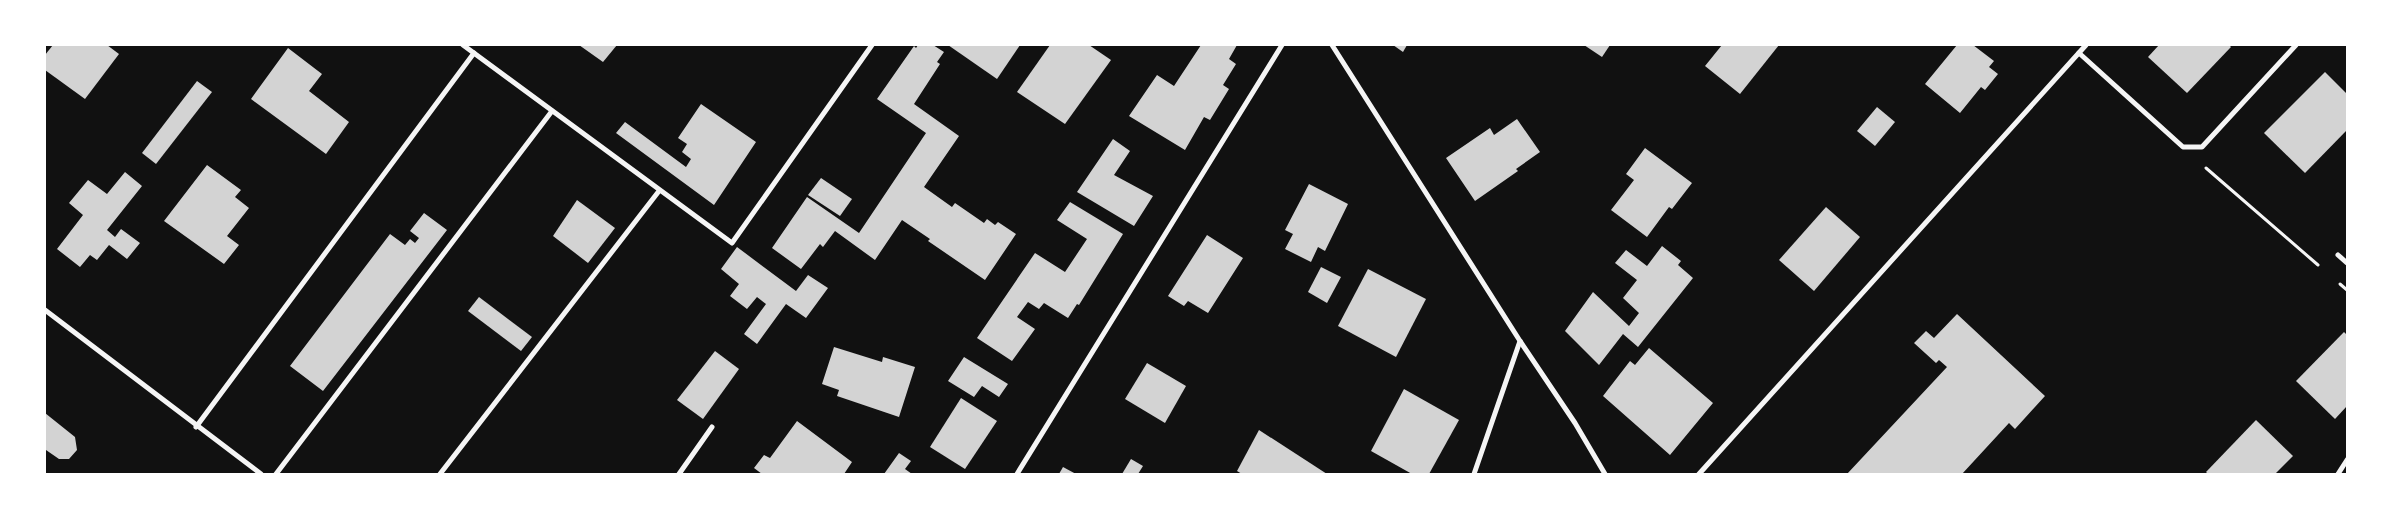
<svg xmlns="http://www.w3.org/2000/svg" width="2392" height="519" font-family="'Titillium Web',sans-serif">
  <style>
    .building { fill: #d3d3d3 }
    .lines { fill: none; stroke-linecap: round; stroke-linejoin: round }
    .path { stroke: #f5f5f5; stroke-width: 3 }
    .minor { stroke: #f5f5f5; stroke-width: 5 }
  </style>
  <rect width="100%" height="100%" fill="#111"/>
  <g class="building">
    <polygon points="53,45 107,45 119,54 85,99 45,70 45,55"/>
    <polygon points="579,45 617,45 603,62"/>
    <polygon points="918,45 933,45 944,52 937,62 940,64 914,104 959,136 924,187 952,207 955,203 984,223 987,219 995,225 998,222 1016,234 985,280 928,241 930,239 902,220 875,260 835,231 823,247 820,244 801,269 772,248 807,197 859,233 926,133 877,99 914,46 916,48"/>
    <polygon points="948,45 1020,45 997,79"/>
    <polygon points="1050,45 1089,45 1111,60 1065,124 1017,92"/>
    <polygon points="1201,45 1237,45 1229,59 1236,64 1223,85 1229,89 1210,120 1204,117 1185,150 1129,116 1157,75 1174,86"/>
    <polygon points="1393,45 1407,45 1403,52"/>
    <polygon points="1584,45 1610,45 1602,57"/>
    <polygon points="1722,45 1779,45 1740,94 1705,66"/>
    <polygon points="1957,45 1973,45 1994,61 1989,67 1998,74 1985,90 1981,87 1960,113 1925,84"/>
    <polygon points="2159,45 2229,45 2231,47 2187,93 2148,57"/>
    <polygon points="288,48 322,74 309,91 349,122 326,154 251,99"/>
    <polygon points="2325,72 2347,94 2347,130 2305,173 2264,133"/>
    <polygon points="197,81 212,92 156,164 142,153"/>
    <polygon points="701,104 756,142 714,205 616,133 625,122 686,167 691,159 682,152 687,144 678,138"/>
    <polygon points="1877,107 1895,122 1875,146 1857,131"/>
    <polygon points="1517,119 1540,152 1516,169 1518,171 1475,201 1446,158 1490,128 1494,135"/>
    <polygon points="1113,139 1130,151 1114,175 1153,196 1134,226 1077,192"/>
    <polygon points="1645,148 1692,183 1672,209 1669,207 1647,237 1611,210 1634,180 1626,174"/>
    <polygon points="207,165 241,190 235,197 249,208 227,236 239,245 224,264 164,221"/>
    <polygon points="125,172 142,186 107,230 115,237 121,229 140,243 127,259 109,245 97,260 90,255 80,267 57,249 83,215 69,203 88,180 107,194"/>
    <polygon points="821,178 852,199 840,216 808,195"/>
    <polygon points="1309,184 1348,204 1325,251 1318,247 1311,262 1285,249 1293,234 1285,230"/>
    <polygon points="577,200 615,228 588,263 553,236"/>
    <polygon points="1070,202 1123,234 1079,305 1077,304 1068,318 1044,303 1039,309 1028,302 1017,317 1035,329 1012,361 977,338 1035,253 1065,272 1087,239 1057,220"/>
    <polygon points="1826,207 1860,237 1814,291 1779,260"/>
    <polygon points="424,213 447,230 323,391 290,366 390,234 405,245 410,239 415,243 419,238 410,231"/>
    <polygon points="1207,235 1243,258 1208,313 1188,301 1184,306 1168,296"/>
    <polygon points="1662,246 1681,261 1678,265 1693,278 1638,347 1623,334 1599,365 1565,331 1593,292 1629,326 1639,313 1623,298 1637,280 1615,263 1626,250 1647,266"/>
    <polygon points="737,247 796,291 808,275 828,288 806,318 786,304 757,344 744,334 766,304 757,297 747,309 730,296 739,284 721,269"/>
    <polygon points="1321,267 1341,277 1327,303 1308,292"/>
    <polygon points="1368,269 1426,299 1396,357 1338,326"/>
    <polygon points="479,297 532,337 521,351 468,311"/>
    <polygon points="1957,314 2045,396 2015,429 2009,423 1962,474 1847,474 1947,367 1939,360 1936,363 1914,343 1926,331 1934,338"/>
    <polygon points="2344,332 2347,335 2347,406 2335,419 2296,381"/>
    <polygon points="834,347 882,362 883,357 915,367 899,417 837,396 839,390 822,384"/>
    <polygon points="1649,348 1713,403 1670,455 1603,396 1630,361 1635,365"/>
    <polygon points="715,351 739,369 703,419 677,400"/>
    <polygon points="964,357 1008,384 999,397 982,386 974,397 948,381"/>
    <polygon points="1147,363 1186,386 1165,423 1125,399"/>
    <polygon points="1404,389 1459,420 1429,474 1412,474 1371,451"/>
    <polygon points="961,398 997,421 965,469 930,447"/>
    <polygon points="45,413 75,437 77,450 69,459 59,459 46,450 45,451"/>
    <polygon points="2256,420 2293,456 2275,474 2208,474 2206,472"/>
    <polygon points="797,421 852,462 844,474 762,474 754,468 764,455 770,458"/>
    <polygon points="1259,430 1327,474 1242,474 1237,471"/>
    <polygon points="899,453 911,461 905,469 912,474 884,474"/>
    <polygon points="1131,459 1143,466 1138,474 1122,474"/>
    <polygon points="1063,467 1076,474 1059,474"/>
  </g>
  <g class="lines">
    <g class="path">
      <polyline points="2206,168 2318,265"/>
      <polyline points="2340,284 2347,290"/>
    </g>
    <g class="minor">
      <polyline points="463,45 732,243 872,45"/>
      <polyline points="1332,45 1520,341 1575,423 1605,474"/>
      <polyline points="2079,53 2183,147 2202,147 2296,45"/>
      <polyline points="2338,255 2347,263"/>
      <polyline points="45,310 261,474"/>
      <polyline points="196,427 474,53"/>
      <polyline points="276,474 552,111"/>
      <polyline points="440,474 659,191"/>
      <polyline points="679,474 712,427"/>
      <polyline points="1017,474 1282,45"/>
      <polyline points="1474,474 1520,341"/>
      <polyline points="1699,474 2086,45"/>
      <polyline points="2338,474 2347,460"/>
    </g>
  </g>
  <rect width="2392" height="519" fill="none" stroke="#ffffff" stroke-width="92"/>
</svg>
